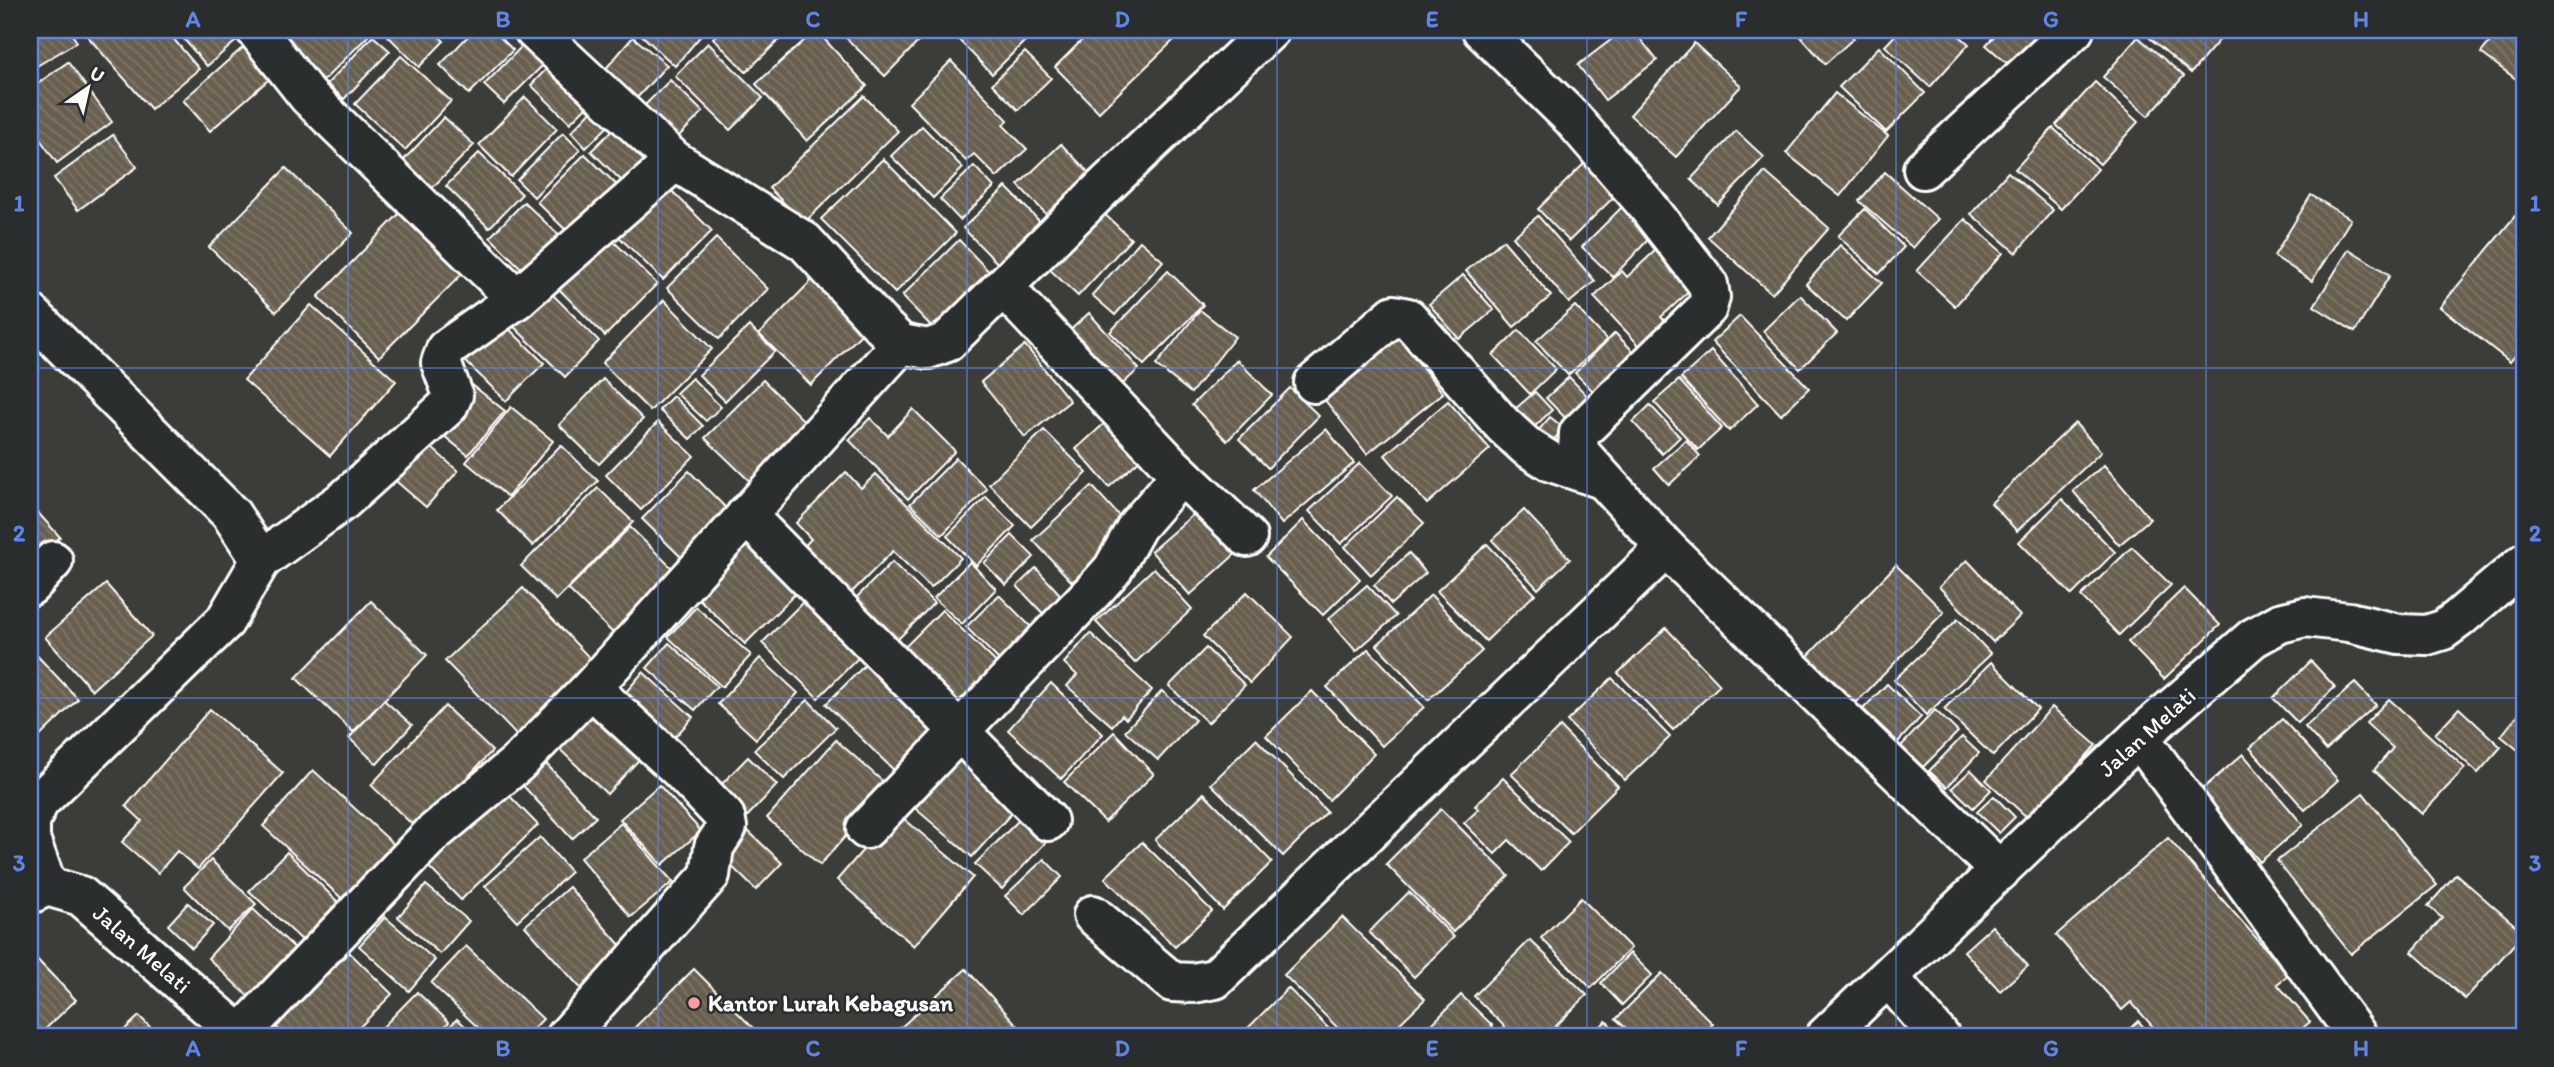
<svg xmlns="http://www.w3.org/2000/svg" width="2554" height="1067" font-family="Itim,sans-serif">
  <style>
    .building { fill: url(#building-back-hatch); stroke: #fff; stroke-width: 2 }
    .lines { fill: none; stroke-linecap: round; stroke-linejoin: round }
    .street-casing { stroke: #fff; stroke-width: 44 }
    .street { stroke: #2a2d2e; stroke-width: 38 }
    .grid { fill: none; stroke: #6183e4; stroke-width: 2; stroke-opacity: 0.55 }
    .poi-dot { fill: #ff9aa2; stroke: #2a2d2e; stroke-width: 2.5 }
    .labels { text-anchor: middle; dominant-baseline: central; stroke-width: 5; stroke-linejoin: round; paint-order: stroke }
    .street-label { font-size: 23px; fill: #fff; stroke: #2a2d2e }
    .poi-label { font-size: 23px; font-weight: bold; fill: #fff; stroke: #2a2d2e; text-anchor: start }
    .neatline { fill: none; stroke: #6183e4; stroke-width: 2.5 }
    .grid-label { font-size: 23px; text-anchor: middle; font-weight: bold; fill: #6183e4 }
  </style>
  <defs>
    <pattern id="building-back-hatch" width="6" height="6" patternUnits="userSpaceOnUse" patternTransform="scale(1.75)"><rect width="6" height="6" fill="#675e4f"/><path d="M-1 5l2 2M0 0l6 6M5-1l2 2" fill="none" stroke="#7e7669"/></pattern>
  </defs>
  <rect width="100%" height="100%" fill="#3c3c38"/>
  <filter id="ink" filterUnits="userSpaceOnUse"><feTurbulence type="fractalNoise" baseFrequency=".0143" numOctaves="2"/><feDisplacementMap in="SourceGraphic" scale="14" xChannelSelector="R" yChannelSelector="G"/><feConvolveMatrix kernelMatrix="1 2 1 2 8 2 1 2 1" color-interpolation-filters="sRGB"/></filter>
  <g filter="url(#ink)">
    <g class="building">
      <polygon points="30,30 69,30 77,42 30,70"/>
      <polygon points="82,30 166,30 199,69 151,109"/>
      <polygon points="176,30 249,30 207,66"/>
      <polygon points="271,30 374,30 323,81"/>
      <polygon points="382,30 432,30 444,41 419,67"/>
      <polygon points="474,30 493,30 513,50 469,94 440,65"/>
      <polygon points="636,30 702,30 704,32 675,66"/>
      <polygon points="721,30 770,30 780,39 746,72 713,38"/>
      <polygon points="816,30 867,86 807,141 756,84"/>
      <polygon points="838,30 919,30 925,35 885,76"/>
      <polygon points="955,30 1036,30 992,74 952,33"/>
      <polygon points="1092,30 1166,30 1175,39 1099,112 1055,67"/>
      <polygon points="1624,30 1633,30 1657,60 1605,100 1578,65"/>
      <polygon points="1795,30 1846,30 1854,38 1825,64"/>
      <polygon points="1900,30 1953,30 1969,44 1930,87 1885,46"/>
      <polygon points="2000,30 2053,30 2016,71 1986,45"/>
      <polygon points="2149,30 2228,30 2191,73 2145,34"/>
      <polygon points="2499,30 2524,30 2524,85 2481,53"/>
      <polygon points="373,36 390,51 344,99 327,84"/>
      <polygon points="255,37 283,67 210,131 183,100"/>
      <polygon points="633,37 667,65 635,100 603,72"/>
      <polygon points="2138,37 2184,76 2148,116 2103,77"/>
      <polygon points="530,38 550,58 504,104 484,85"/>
      <polygon points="708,43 763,98 730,130 675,76"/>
      <polygon points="1694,43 1741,86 1676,157 1630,115"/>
      <polygon points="1879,47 1925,93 1886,132 1839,87"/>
      <polygon points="1025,52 1051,78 1018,110 992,84"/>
      <polygon points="401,56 451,101 405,150 355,104"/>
      <polygon points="554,61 593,100 570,123 531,85"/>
      <polygon points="951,61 1008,120 1003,125 1027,149 997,177 974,154 966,161 909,103"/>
      <polygon points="68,62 112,122 57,163 30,125 30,89"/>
      <polygon points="670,80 703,112 673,142 641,109"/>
      <polygon points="2095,82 2138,122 2100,164 2056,125"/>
      <polygon points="1835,93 1888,136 1840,196 1786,153"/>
      <polygon points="864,96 898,131 804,223 769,188"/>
      <polygon points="525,97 557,129 511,177 479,145"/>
      <polygon points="602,100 618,116 586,148 571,132"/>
      <polygon points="444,117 474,145 429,191 400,164"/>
      <polygon points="623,120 665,161 634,193 591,151"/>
      <polygon points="922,126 963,168 933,198 891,156"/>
      <polygon points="2053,128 2098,169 2061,209 2015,169"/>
      <polygon points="1736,131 1764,157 1718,205 1691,179"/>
      <polygon points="563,133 580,150 534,197 517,180"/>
      <polygon points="113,135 137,167 78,210 54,178"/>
      <polygon points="1061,144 1097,181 1055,223 1018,185"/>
      <polygon points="479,153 522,194 489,228 446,186"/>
      <polygon points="585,154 626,194 578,242 537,202"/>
      <polygon points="1594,154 1626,185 1569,241 1538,209"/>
      <polygon points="883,159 956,233 895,293 821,219"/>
      <polygon points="974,166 994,187 960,220 940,199"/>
      <polygon points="286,168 353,233 276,312 209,247"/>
      <polygon points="1765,172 1829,228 1772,294 1708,237"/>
      <polygon points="1885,172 1938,219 1913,248 1859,201"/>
      <polygon points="2008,172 2053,210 2016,253 1971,214"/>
      <polygon points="660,179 712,231 663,280 611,229"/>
      <polygon points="1006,187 1049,231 1006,272 963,228"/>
      <polygon points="2311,195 2351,219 2312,281 2274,256"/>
      <polygon points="1631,198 1661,226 1613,277 1582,247"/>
      <polygon points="524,202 566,242 531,278 490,237"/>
      <polygon points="1098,208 1131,239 1078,296 1045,265"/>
      <polygon points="1865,209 1904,247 1879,274 1838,236"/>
      <polygon points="400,213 462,274 379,357 318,297"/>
      <polygon points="1538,216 1595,281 1569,303 1513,237"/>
      <polygon points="2515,216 2524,223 2524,344 2510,362 2440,307"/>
      <polygon points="1965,219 2003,253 1955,306 1917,271"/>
      <polygon points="601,229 657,284 605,336 550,280"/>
      <polygon points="716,238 768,289 719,339 667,288"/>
      <polygon points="959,240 996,279 939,334 902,296"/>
      <polygon points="1503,240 1551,296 1514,327 1466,271"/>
      <polygon points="1140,241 1163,261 1115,315 1092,295"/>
      <polygon points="1840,245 1882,283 1846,321 1806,284"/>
      <polygon points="1657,249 1693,288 1661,317 1676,333 1650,357 1594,297 1622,271 1627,277"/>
      <polygon points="2349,249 2390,275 2355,332 2314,306"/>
      <polygon points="823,269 875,320 811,385 759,334"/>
      <polygon points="1168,271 1203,305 1144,365 1110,332"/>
      <polygon points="1463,275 1494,310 1459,339 1429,304"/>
      <polygon points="540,282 599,341 565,377 505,318"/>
      <polygon points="1800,295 1837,333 1800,369 1763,331"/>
      <polygon points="664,300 712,349 650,411 602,363"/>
      <polygon points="311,305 396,381 330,456 244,380"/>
      <polygon points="1575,306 1607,340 1568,375 1536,341"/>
      <polygon points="1200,310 1235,337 1191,393 1156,365"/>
      <polygon points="1089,313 1139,369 1115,391 1065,335"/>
      <polygon points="495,315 544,363 506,401 458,354"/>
      <polygon points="1740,316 1809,388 1781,415 1712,342"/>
      <polygon points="749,326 775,351 725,401 699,375"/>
      <polygon points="1519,330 1556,369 1530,394 1493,355"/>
      <polygon points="1615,333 1646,364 1606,404 1575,373"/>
      <polygon points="1397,336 1443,393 1367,454 1321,395"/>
      <polygon points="1025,345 1070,401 1025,437 981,382"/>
      <polygon points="1711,351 1758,404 1729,431 1681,378"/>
      <polygon points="1237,360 1272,395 1227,441 1192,405"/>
      <polygon points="1569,377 1598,407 1576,429 1546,398"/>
      <polygon points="692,378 721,407 706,421 676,393"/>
      <polygon points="603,379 643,419 599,464 559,425"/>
      <polygon points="763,380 818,435 761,492 705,438"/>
      <polygon points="1679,380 1722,428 1698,450 1654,402"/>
      <polygon points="471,384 505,411 468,455 435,429"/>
      <polygon points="1290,388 1319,416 1268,468 1239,439"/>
      <polygon points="1535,392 1552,410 1532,429 1515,409"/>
      <polygon points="673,396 703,426 690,439 659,410"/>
      <polygon points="1448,401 1490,449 1427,504 1385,455"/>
      <polygon points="1650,405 1680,437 1662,454 1633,422"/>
      <polygon points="511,407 553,441 508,497 466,462"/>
      <polygon points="913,409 955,451 908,499 849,440 870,418 888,436"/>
      <polygon points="1116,413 1150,451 1109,487 1076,449"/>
      <polygon points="1550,417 1564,428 1550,444 1536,433"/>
      <polygon points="658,422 694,456 641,510 606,475"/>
      <polygon points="2075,423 2101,452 2017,531 1991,503"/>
      <polygon points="1326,429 1354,463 1282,524 1254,490"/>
      <polygon points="1044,430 1087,473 1031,527 989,484"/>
      <polygon points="423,440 458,471 426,507 390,476"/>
      <polygon points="1686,440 1700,456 1669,485 1654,468"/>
      <polygon points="561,445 598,481 533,546 497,510"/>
      <polygon points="956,458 987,489 942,535 910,504"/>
      <polygon points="1360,463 1392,496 1341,544 1309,511"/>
      <polygon points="2104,465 2150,519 2119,545 2073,491"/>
      <polygon points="689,471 729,511 682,558 642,519"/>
      <polygon points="846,472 861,488 876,474 961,558 931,588 893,551 843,601 797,554 811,539 796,523"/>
      <polygon points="1092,486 1131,529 1072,582 1033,540"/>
      <polygon points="598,488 633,522 556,600 521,566"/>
      <polygon points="986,497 1015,526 976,566 947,536"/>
      <polygon points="1397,497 1424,523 1371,575 1345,547"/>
      <polygon points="2062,499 2115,552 2072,595 2019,542"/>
      <polygon points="30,504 60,537 30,564"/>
      <polygon points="1203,506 1241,549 1190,595 1151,551"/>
      <polygon points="1524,510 1570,559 1538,589 1492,540"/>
      <polygon points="1303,520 1360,579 1323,615 1266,557"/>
      <polygon points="630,527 676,572 614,634 568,589"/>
      <polygon points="751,532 805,584 745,644 692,592"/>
      <polygon points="1012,535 1034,557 1006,585 984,563"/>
      <polygon points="1487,544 1535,594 1486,641 1437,591"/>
      <polygon points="2132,547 2171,585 2119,635 2081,596"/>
      <polygon points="1409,553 1426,573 1391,604 1374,585"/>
      <polygon points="1967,560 2020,616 1993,642 1939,587"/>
      <polygon points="892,562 934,603 888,649 846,608"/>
      <polygon points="970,562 996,589 962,624 934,598"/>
      <polygon points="1896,565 1944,612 1852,707 1804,660"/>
      <polygon points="1036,568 1067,602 1049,620 1017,586"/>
      <polygon points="1154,568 1192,609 1135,663 1096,622"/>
      <polygon points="106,584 152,636 92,690 45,637"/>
      <polygon points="1367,585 1396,616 1356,651 1328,619"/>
      <polygon points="523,588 599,668 522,741 445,661"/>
      <polygon points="2184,588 2220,625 2164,679 2128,642"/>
      <polygon points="1247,592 1293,637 1250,683 1203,636"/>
      <polygon points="811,594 867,649 818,698 762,643"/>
      <polygon points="999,595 1042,638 1010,671 966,627"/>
      <polygon points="1431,595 1482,651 1428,700 1377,645"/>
      <polygon points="371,601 427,655 353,732 296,678"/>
      <polygon points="696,607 751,655 722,687 668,637"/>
      <polygon points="942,610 1010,676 963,724 895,657"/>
      <polygon points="1958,619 1991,654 1926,715 1894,680"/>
      <polygon points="1666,628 1720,685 1673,730 1618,673"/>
      <polygon points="1090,633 1152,690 1126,719 1122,715 1112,726 1067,686 1077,675 1064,663"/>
      <polygon points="669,643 717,686 695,710 647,668"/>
      <polygon points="30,648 78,699 30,746"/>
      <polygon points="1206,648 1245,685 1208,723 1169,686"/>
      <polygon points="1368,649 1424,707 1382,746 1327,687"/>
      <polygon points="874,656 955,735 907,783 826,704"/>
      <polygon points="760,658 798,693 756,739 718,704"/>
      <polygon points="2311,661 2335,687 2298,723 2273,698"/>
      <polygon points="1991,662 2038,709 1993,756 1944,709"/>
      <polygon points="643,672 693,717 664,749 615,705"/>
      <polygon points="1612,678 1670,737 1625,780 1567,721"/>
      <polygon points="1051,683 1103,734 1061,779 1008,730"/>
      <polygon points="2355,683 2376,705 2326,750 2305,727"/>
      <polygon points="1887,684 1921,717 1898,742 1863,709"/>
      <polygon points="1162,691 1195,720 1158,760 1125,731"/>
      <polygon points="1312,691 1374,754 1329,800 1266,736"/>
      <polygon points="596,699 649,749 607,794 553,743"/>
      <polygon points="2389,699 2465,768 2422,814 2374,770 2393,748 2366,723"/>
      <polygon points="384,700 412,725 377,764 349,738"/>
      <polygon points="808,700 836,728 784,779 754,750"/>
      <polygon points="445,706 492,751 418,830 371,785"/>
      <polygon points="2052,707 2096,745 2030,820 1986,780"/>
      <polygon points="2524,707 2524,755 2501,736"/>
      <polygon points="2459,708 2501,747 2478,773 2435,734"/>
      <polygon points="210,709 283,773 198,869 177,851 158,873 122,842 142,821 126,806"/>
      <polygon points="1935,710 1958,732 1923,767 1901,746"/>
      <polygon points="2282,719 2338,780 2305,810 2250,748"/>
      <polygon points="1560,727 1618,786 1571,833 1511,774"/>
      <polygon points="1114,732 1154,774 1105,822 1064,782"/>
      <polygon points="1962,737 1979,753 1947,787 1929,771"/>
      <polygon points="1256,739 1327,812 1283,856 1211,784"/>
      <polygon points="836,740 889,787 820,865 767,818"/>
      <polygon points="956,752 1018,806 972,857 910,804"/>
      <polygon points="2243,754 2303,825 2260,862 2200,791"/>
      <polygon points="539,756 596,817 572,839 516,778"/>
      <polygon points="748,757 777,785 742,822 712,794"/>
      <polygon points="313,770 399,849 349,905 263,826"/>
      <polygon points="1971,770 1991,790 1973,808 1952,788"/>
      <polygon points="1503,778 1569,842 1541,871 1509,840 1495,854 1464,823 1479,809 1475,806"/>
      <polygon points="499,785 538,825 461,900 422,860"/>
      <polygon points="659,785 701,831 662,865 620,819"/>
      <polygon points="1204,793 1272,862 1223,910 1155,840"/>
      <polygon points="2363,793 2437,885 2351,954 2277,861"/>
      <polygon points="1994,796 2015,817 1999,833 1977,812"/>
      <polygon points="1441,809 1509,876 1453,932 1386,864"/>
      <polygon points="896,812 973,877 914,946 837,880"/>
      <polygon points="1023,816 1048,840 1002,889 975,864"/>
      <polygon points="621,823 673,882 631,917 580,858"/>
      <polygon points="744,827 782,863 756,890 719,854"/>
      <polygon points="540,837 571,872 517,921 485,886"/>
      <polygon points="2168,838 2289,975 2277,984 2310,1022 2292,1037 2162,1037 2131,1002 2122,1010 2056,935"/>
      <polygon points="1142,842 1212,911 1175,947 1105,878"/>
      <polygon points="287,852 338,902 303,941 249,891"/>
      <polygon points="1044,859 1062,877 1024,915 1005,896"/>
      <polygon points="211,860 256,904 228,931 184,887"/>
      <polygon points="2456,874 2524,933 2465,999 2412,952 2442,918 2428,906"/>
      <polygon points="426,885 469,921 440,954 398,917"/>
      <polygon points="569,887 629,955 585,993 525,926"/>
      <polygon points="1409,892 1454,937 1414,977 1369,932"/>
      <polygon points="1581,898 1631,948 1591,988 1541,938"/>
      <polygon points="188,903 213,925 192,948 168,925"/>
      <polygon points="253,909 301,954 255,1003 208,958"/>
      <polygon points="385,917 435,960 409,991 359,946"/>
      <polygon points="1342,917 1425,999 1386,1037 1347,1037 1284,975"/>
      <polygon points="1992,926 2028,966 2000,991 1964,951"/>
      <polygon points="1530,940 1587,995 1545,1037 1515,1037 1474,996"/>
      <polygon points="466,946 543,1019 526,1037 488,1037 431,983"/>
      <polygon points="30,952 76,1000 37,1037 30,1037"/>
      <polygon points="349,952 392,994 350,1037 287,1037 276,1027"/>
      <polygon points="1630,953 1652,975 1622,1005 1601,983"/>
      <polygon points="694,969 762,1037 625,1037"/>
      <polygon points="966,969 1028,1037 890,1037"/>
      <polygon points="1662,973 1713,1024 1700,1037 1635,1037 1616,1019"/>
      <polygon points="1288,988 1337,1037 1241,1035"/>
      <polygon points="417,992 449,1022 435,1037 373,1037"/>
      <polygon points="1461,995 1493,1026 1482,1037 1433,1037 1426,1030"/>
      <polygon points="139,1016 160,1037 117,1037"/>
      <polygon points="457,1019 478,1037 440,1037"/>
      <polygon points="1606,1021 1622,1037 1590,1037"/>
      <polygon points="2138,1021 2153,1037 2121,1037"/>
    </g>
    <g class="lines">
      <g class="street-casing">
        <g id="street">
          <polyline points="256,30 308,96 517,299"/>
          <polyline points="534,30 675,161 805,242 880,324 901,344"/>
          <polyline points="1482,30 1571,117 1646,204 1708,284 1710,297 1707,308 1579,433 1578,451 1666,548 2000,871"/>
          <polyline points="1923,169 2074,30"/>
          <polyline points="1004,288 1172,466 1247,537"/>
          <polyline points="30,313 231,514 261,560 225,621 39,802 30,821"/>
          <polyline points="901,344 928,349 947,342 1106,185 1270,30"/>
          <polyline points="1314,383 1394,315 1408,318 1503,425 1527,447 1551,462 1602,479"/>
          <polyline points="746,515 1048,821"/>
          <polyline points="261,560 344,500 448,406 453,395 441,363 446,349 517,299 675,161"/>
          <polyline points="30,586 53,561"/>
          <polyline points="2139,737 2358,1037"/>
          <polyline points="30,824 30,839 47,886"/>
          <polyline points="866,829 1097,587 1113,569 1137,526 1181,475"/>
          <polyline points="30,894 47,886 81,896 243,1037"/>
          <polyline points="1093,915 1172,982 1193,983 1215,979 1666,548"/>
          <polyline points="1889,978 1940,1037"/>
          <polyline points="240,1035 432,834 519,762 591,688 901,344"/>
          <polyline points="566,1037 710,875 714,847 727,827 725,817 679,769 591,688"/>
          <polyline points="1825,1037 2139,737 2253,638 2280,623 2305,617 2349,622 2399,634 2427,635 2443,630 2458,619 2524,563"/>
        </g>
      </g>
      <use href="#street" class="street"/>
    </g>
  </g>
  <path class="grid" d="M 348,30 L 348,1037M 658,30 L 658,1037M 967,30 L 967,1037M 1277,30 L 1277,1037M 1587,30 L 1587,1037M 1896,30 L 1896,1037M 2206,30 L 2206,1037M 30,368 L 2524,368M 30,698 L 2524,698"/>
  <circle class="poi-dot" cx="694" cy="1003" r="7"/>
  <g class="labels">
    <g class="street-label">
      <text transform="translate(2147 732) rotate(-42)">Jalan Melati</text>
      <text transform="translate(142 949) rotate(41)">Jalan Melati</text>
    </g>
    <g class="poi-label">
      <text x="708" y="1003">Kantor Lurah Kebagusan</text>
    </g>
  </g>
  <rect width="2554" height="1067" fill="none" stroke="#2a2d2e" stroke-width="77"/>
  <g transform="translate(88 88) rotate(34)" stroke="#2a2d2e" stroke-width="5" paint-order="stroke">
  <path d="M0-5L12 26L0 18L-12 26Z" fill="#ffffff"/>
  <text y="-10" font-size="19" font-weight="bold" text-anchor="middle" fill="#ffffff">U</text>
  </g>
  <rect x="38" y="38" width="2478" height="990" class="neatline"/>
  <g class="grid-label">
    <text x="193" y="27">A</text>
    <text x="503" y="27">B</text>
    <text x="813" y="27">C</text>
    <text x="1122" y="27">D</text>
    <text x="1432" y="27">E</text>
    <text x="1741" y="27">F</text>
    <text x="2051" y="27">G</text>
    <text x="2361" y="27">H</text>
    <text x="19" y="211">1</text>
    <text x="2535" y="211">1</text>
    <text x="19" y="541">2</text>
    <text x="2535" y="541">2</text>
    <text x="19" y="871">3</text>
    <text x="2535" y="871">3</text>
    <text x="193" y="1056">A</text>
    <text x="503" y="1056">B</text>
    <text x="813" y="1056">C</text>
    <text x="1122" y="1056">D</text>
    <text x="1432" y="1056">E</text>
    <text x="1741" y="1056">F</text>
    <text x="2051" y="1056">G</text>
    <text x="2361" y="1056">H</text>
  </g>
</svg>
